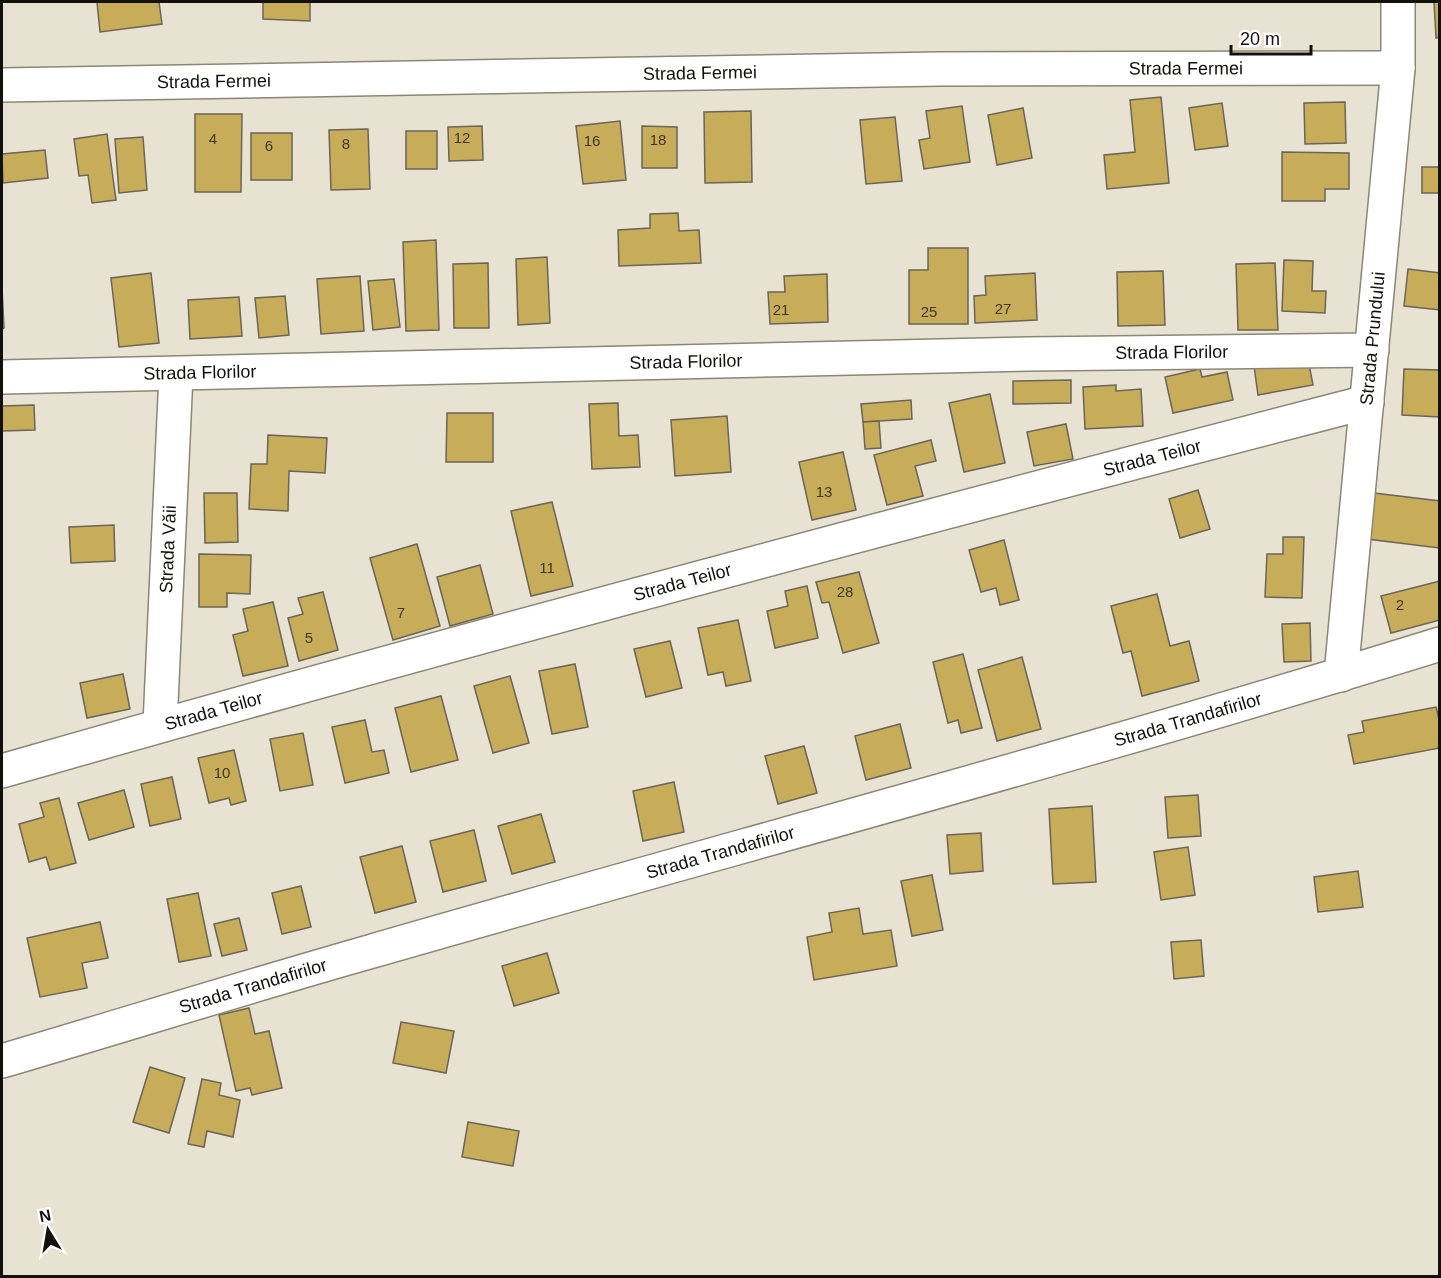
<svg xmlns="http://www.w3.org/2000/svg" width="1441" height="1278" font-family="Helvetica,sans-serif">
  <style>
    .building { fill: #c7ad5a; stroke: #6a6557; stroke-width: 1.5 }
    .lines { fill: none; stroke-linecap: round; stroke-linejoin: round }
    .minor-casing { stroke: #8b8677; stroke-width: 36 }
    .minor { stroke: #fff; stroke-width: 33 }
    .labels { text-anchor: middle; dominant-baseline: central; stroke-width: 5; stroke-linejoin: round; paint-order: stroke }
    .number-label { font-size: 15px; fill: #40381f }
    .street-label { font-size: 18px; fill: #13110b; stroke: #fff }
  </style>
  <rect width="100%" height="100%" fill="#e7e2d2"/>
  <g class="building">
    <polygon points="97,2 159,2 162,24 100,32"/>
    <polygon points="263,2 310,2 310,21 263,19"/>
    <polygon points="1434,2 1440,2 1440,37 1436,38"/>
    <polygon points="1161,97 1169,183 1107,189 1104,155 1135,152 1130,100"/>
    <polygon points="1345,102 1346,143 1305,144 1304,103"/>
    <polygon points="1222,103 1228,146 1195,150 1189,108"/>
    <polygon points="962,106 970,162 924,169 919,140 930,138 926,111"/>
    <polygon points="1023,108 1032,158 997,165 988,115"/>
    <polygon points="751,111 752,182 705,183 704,112"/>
    <polygon points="195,114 242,114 241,192 195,192"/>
    <polygon points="895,117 902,181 866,184 860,120"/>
    <polygon points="620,121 626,180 583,184 576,126"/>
    <polygon points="482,126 483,160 449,161 448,127"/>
    <polygon points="642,126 677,127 677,168 642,168"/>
    <polygon points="368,129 370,189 331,190 329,130"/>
    <rect x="406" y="131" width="31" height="38"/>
    <rect x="251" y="133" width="41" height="47"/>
    <polygon points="107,134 116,200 92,203 88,175 79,176 74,139"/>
    <polygon points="143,137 147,190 119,193 115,139"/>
    <polygon points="45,150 48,178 3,183 2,154"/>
    <polygon points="1282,152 1349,153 1349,189 1325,189 1325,201 1282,201"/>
    <rect x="1422" y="167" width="18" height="26"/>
    <polygon points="678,213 679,231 699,230 701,263 619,266 618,230 650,228 650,214"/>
    <polygon points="436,240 439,330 406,331 403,242"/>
    <polygon points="928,248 968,248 968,324 909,324 909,270 928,270"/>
    <polygon points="547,257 550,323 518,325 516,259"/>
    <polygon points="1284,260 1313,261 1312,291 1326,291 1325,313 1282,311"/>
    <polygon points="488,263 489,328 454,328 453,264"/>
    <polygon points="1275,263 1278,330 1238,330 1236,264"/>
    <polygon points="1408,269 1440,273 1440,310 1404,306"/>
    <polygon points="1163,271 1165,325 1118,326 1117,272"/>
    <polygon points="151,273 159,343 119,347 111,278"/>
    <polygon points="1035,273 1037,320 975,323 974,296 986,295 985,276"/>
    <polygon points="827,274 828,322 770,324 768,292 785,292 784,276"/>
    <polygon points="360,276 364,331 321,334 317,279"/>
    <polygon points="394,279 400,327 373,330 368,281"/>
    <polygon points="2,288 4,328 2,329"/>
    <polygon points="285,296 289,335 259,338 255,298"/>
    <polygon points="239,297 242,336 190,339 188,300"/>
    <polygon points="1309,364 1313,385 1258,395 1254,366"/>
    <polygon points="1200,369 1202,377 1227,372 1233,400 1173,413 1165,377"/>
    <polygon points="1404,369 1440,370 1440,417 1402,415"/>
    <polygon points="1071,380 1071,403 1013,404 1013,381"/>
    <polygon points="1116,385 1116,391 1141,389 1143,426 1085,429 1083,387"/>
    <polygon points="990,394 1005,463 964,472 949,403"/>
    <polygon points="911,400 912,419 863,422 861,404"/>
    <polygon points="618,403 619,436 638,435 640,467 592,469 589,404"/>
    <polygon points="34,405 35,430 2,431 2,406"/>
    <polygon points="447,413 493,413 493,462 446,462"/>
    <polygon points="727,416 731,472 675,476 671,420"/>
    <polygon points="879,421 881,448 865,449 863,422"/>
    <polygon points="1066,424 1073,459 1034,466 1027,432"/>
    <polygon points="268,435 327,438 325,473 289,471 288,511 249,509 251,464 267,464"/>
    <polygon points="931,440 936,461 915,466 923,496 887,505 874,455"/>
    <polygon points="843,452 856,510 812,520 799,462"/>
    <polygon points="1198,490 1210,529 1180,538 1169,499"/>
    <polygon points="204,493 237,493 238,542 205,543"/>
    <polygon points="1374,493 1440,501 1439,548 1367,539"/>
    <polygon points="552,502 573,586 531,596 511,511"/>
    <polygon points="114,525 115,561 71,563 69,527"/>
    <polygon points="1283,537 1304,537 1302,598 1265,597 1267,554 1283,554"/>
    <polygon points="1004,540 1019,600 1000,605 996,588 981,592 969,550"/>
    <polygon points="417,544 440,626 393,640 370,558"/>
    <polygon points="199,554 251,555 250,594 227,593 227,607 199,607"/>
    <polygon points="480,565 493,614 450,626 437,577"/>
    <polygon points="859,572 879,643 843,653 829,602 822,603 816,582"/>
    <polygon points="1440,581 1440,620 1391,633 1381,596"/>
    <polygon points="807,586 818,638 775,648 767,611 788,606 785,591"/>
    <polygon points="323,592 338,650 299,661 288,618 303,614 298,598"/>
    <polygon points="1157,594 1170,646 1189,641 1199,681 1142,696 1131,651 1123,653 1111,606"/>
    <polygon points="273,602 288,666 243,676 233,635 248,631 243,609"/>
    <polygon points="738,620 751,681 726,686 723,672 708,675 698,628"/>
    <polygon points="1310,623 1311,661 1284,662 1282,624"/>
    <polygon points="670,641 682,688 646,697 634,649"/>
    <polygon points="963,654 982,728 961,733 958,720 948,723 933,662"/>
    <polygon points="1022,657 1041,729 997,741 978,670"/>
    <polygon points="575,664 588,727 552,734 539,671"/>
    <polygon points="123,674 130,709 87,718 80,683"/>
    <polygon points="510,676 529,743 493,753 474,686"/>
    <polygon points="441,696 458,760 411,772 395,708"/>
    <polygon points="1436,707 1440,723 1440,748 1354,764 1348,735 1364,732 1362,721"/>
    <polygon points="365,720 372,752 384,750 389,773 345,783 332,727"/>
    <polygon points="900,724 911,768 866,780 855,736"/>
    <polygon points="303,733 313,785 280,791 270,739"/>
    <polygon points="804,746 817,793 778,804 765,756"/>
    <polygon points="234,750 246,801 231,805 229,798 209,803 198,758"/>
    <polygon points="172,777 181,819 150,826 141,784"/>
    <polygon points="674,782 684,832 643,841 633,791"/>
    <polygon points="124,790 134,827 89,840 78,803"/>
    <polygon points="1198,795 1201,836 1168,838 1165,797"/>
    <polygon points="59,798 76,863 50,870 46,857 29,862 19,824 44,817 40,803"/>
    <polygon points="1092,806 1096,882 1053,884 1049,809"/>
    <polygon points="541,814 555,862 512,874 498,826"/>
    <polygon points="474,830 486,881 443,892 430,841"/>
    <polygon points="981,833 983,871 950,874 947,835"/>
    <polygon points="402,846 416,902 375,913 360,857"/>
    <polygon points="1188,847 1195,895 1161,900 1154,852"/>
    <polygon points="1358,871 1363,907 1318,912 1314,877"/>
    <polygon points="932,875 943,930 912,936 901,881"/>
    <polygon points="301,886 311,927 282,934 272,893"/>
    <polygon points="198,893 211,956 179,962 167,899"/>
    <polygon points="859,908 863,934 891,930 897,966 814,980 807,937 832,932 829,913"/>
    <polygon points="239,918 247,950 222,956 214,924"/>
    <polygon points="100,922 108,958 82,963 87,988 40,997 27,938"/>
    <polygon points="1201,940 1204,976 1174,979 1171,942"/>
    <polygon points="547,953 559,993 514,1006 502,966"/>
    <polygon points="249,1008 255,1034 269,1031 282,1088 252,1095 250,1088 236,1091 219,1015"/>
    <polygon points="401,1022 454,1031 446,1073 393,1063"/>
    <polygon points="150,1067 185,1078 169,1133 133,1122"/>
    <polygon points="202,1079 221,1083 219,1095 240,1100 233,1137 207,1131 204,1147 188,1144"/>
    <polygon points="468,1122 519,1131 513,1166 462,1157"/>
  </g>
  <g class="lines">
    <g class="minor-casing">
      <g id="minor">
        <path id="s1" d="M 2,85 L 939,69 L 1398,68"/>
        <path id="s2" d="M 2,377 L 1029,354 L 1372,350"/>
        <path id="s3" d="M 1341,675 L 1398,68 L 1398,2"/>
        <path id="s4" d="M 160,725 L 176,374"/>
        <path id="s5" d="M 2,771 C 455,641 911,520 1367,402"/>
        <path id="s6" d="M 2,1061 C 124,1025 246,987 369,952 C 726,849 1085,754 1440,644"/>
      </g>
    </g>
    <use href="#minor" class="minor"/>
  </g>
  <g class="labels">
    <g class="number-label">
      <text x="462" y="137">12</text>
      <text x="213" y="138">4</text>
      <text x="658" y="139">18</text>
      <text x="592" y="140">16</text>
      <text x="346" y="143">8</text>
      <text x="269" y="145">6</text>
      <text x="1003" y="308">27</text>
      <text x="781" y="309">21</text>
      <text x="929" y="311">25</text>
      <text x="824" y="491">13</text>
      <text x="547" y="567">11</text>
      <text x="845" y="591">28</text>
      <text x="1400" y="604">2</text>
      <text x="401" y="612">7</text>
      <text x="309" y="637">5</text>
      <text x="222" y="772">10</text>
    </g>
    <g class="street-label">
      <text stroke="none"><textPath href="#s1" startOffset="1184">Strada Fermei</textPath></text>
      <text stroke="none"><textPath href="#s1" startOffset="698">Strada Fermei</textPath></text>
      <text stroke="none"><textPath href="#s1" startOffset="212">Strada Fermei</textPath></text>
      <text stroke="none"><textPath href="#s3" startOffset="338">Strada Prundului</textPath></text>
      <text stroke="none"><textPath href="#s2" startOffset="1170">Strada Florilor</textPath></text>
      <text stroke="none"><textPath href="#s2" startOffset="684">Strada Florilor</textPath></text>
      <text stroke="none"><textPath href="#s2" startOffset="198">Strada Florilor</textPath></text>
      <text stroke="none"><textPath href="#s5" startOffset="1192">Strada Teilor</textPath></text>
      <text stroke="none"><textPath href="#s4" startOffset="176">Strada Văii</textPath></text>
      <text stroke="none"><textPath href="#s5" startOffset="706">Strada Teilor</textPath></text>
      <text stroke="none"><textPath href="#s5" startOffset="220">Strada Teilor</textPath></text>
      <text stroke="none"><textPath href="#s6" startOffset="1234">Strada Trandafirilor</textPath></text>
      <text stroke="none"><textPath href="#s6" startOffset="748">Strada Trandafirilor</textPath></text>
      <text stroke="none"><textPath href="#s6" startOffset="262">Strada Trandafirilor</textPath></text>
    </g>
  </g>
  <rect width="1441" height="1278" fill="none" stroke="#13110b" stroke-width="6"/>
  <g transform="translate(48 1230) rotate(349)" stroke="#ffffff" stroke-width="4.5" paint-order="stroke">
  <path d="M0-4.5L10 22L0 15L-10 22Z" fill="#13110b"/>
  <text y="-9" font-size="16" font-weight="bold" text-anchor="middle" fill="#13110b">N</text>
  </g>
  <path d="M1231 45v9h80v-9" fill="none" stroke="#13110b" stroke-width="3"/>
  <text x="1240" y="45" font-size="18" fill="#13110b" stroke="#ffffff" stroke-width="4.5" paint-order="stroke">20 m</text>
</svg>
